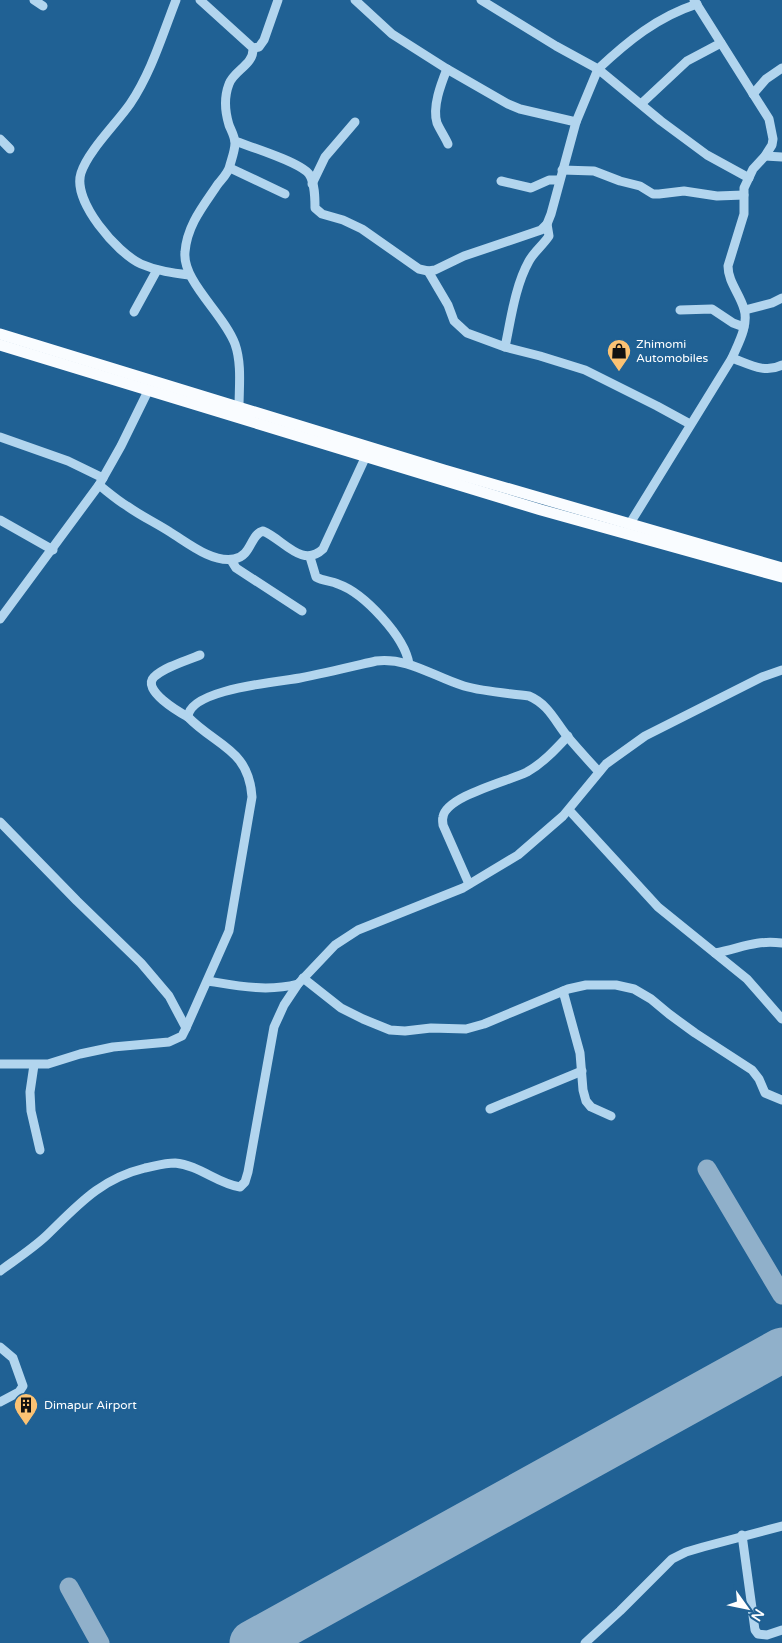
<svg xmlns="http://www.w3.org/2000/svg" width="782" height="1643" font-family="'Varela Round',sans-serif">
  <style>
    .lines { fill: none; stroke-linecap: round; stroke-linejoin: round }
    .taxiway { stroke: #90b0ca; stroke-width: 19 }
    .runway { stroke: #90b0ca; stroke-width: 45 }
    .minor { stroke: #b2d5ee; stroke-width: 9 }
    .major { stroke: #f9fcff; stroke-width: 11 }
    .labels { text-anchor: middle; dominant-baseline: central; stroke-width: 4.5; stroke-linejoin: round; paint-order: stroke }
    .poi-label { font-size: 12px; fill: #fff; stroke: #206194; text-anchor: start }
  </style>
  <rect width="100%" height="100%" fill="#206194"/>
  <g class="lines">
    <g class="taxiway">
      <polyline points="707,1169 782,1295"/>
      <polyline points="69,1587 100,1643"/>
    </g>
    <polyline class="runway" points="252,1643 782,1350"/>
    <g class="minor">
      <polyline points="34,0 43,6"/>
      <path d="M 176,0 C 162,36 151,73 130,104 C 116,124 88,151 81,173 C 72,201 117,253 141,264 C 157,271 173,273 189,275"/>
      <path d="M 200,0 L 253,48 C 254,65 234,70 229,84 C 224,97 225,112 229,125 C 231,130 235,137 235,143 C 235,150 232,158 230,165 C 229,172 223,178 218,184 C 204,205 187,225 185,252 C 182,281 224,314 235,344 C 242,364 239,387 239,408"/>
      <polyline points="355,0 392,34 447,69 508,104 520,109 576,122 598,69 661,121 707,155 749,178"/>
      <path d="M 481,0 L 556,46 L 598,69 C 628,41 657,17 697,4"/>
      <polyline points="253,48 259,47 264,40 278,0"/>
      <path d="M 447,69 C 441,84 432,107 437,123 C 440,130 445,137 448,144"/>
      <polyline points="753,94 766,79 782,68"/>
      <polyline points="641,104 687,61 721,43"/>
      <polyline points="0,139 10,149"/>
      <path d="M 235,141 C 251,147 300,162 309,174 C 315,183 315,198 315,208 L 322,214 L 343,220 L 362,229 L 419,269 L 428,271 L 435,270 L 464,256 L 541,230 L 547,224 L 551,214 L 576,122"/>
      <polyline points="765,156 782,157"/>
      <polyline points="230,168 285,194"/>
      <polyline points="562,170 594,171 620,181 640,186 653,194 659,194 684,191 717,196 744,195"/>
      <polyline points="501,181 531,188 549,180 559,180"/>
      <polyline points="312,184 325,157 355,122"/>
      <polyline points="428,271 448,305 454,321 467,333 505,347 540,356 585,370 657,406 690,424"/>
      <polyline points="680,310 712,309 733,323 744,327"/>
      <polyline points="745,310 772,303 782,298"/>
      <polyline points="134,312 157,270"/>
      <path d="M 505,347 C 511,319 515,286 529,261 C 534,252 543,245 549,236 L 547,224"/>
      <path d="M 732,358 C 749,364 765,374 782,365"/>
      <polyline points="0,437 68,461 103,478"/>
      <path d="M 99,485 C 108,492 117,500 127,506 C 141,516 156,523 170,532 C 188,543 212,563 234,559 C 252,556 250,534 263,531 C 283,539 302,569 323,549 L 366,456"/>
      <polyline points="0,520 53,550"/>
      <path d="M 629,525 L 732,358 C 738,344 749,325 744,309 C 740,294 728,282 728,266 L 744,214 L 744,188 L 753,169 L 765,156 L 772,145 L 773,139 L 769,119 L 694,0"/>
      <path d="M 310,557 L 316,577 C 323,581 331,581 338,584 C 364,593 405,637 409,664"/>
      <polyline points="231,560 236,568 302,611"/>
      <polyline points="0,619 99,485 121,446 148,391"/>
      <path d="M 188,717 C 179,712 141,690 154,677 C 166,666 186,661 200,655"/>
      <polyline points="569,810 658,907 747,979 782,1019"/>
      <polyline points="0,822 77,901 141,963 169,996 186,1028"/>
      <path d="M 469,884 L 443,825 C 443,823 442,820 443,817 C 446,796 509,781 527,772 C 543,763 555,750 568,736"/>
      <path d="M 715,953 C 742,948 753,940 782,943"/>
      <polyline points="303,978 341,1008 363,1019 390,1030 405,1031 431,1028 466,1029 484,1024 568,989 586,985 616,985 634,989 651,999 669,1014 695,1033 752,1070 759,1079 765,1093 782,1100"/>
      <path d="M 208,981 C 238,986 267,992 298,984"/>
      <polyline points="563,991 580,1053 583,1090 586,1101 591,1107 611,1116"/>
      <path d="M 0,1064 L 48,1064 L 80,1054 L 113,1047 L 169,1042 L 182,1036 L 186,1028 L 229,931 L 252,797 C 249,749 216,746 188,717 C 189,689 278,682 300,678 C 325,673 350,667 376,661 C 408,657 434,677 464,686 C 485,692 508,693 529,696 C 548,704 555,721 567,736 C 577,748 588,760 599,772"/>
      <polyline points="34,1065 30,1092 31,1111 40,1150"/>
      <polyline points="490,1109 582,1071"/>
      <path d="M 0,1271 C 15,1260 32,1249 46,1236 C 78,1205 100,1179 145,1168 C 155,1166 165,1163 175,1163 C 199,1165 218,1184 240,1187 L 245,1182 L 248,1172 L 274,1027 L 284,1005 L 298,984 L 335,945 L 358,930 L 463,888 L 518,855 L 563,816 L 606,764 L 645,736 L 762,677 L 782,670"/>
      <polyline points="0,1347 13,1358 23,1386 19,1392 0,1402"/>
      <polyline points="742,1535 755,1630 758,1634 767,1635 782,1630"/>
      <polyline points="585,1643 620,1611 672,1559 686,1552 703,1547 782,1526"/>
    </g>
    <g class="major">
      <polyline points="0,334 444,470 782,568"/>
      <polyline points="0,345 541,510 782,577"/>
    </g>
  </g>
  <defs>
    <g id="shop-pin" transform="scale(1.25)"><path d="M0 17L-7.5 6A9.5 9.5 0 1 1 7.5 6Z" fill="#fbc273" stroke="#206194"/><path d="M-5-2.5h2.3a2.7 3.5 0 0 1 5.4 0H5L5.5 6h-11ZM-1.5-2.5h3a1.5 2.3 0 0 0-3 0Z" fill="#111"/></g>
    <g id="building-pin" transform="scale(1.25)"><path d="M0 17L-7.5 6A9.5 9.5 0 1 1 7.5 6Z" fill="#fbc273" stroke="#206194"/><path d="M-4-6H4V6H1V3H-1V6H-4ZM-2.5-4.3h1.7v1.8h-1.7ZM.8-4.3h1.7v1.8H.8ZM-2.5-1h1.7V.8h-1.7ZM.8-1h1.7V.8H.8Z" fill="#111"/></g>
  </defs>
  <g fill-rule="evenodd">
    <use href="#shop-pin" x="619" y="351"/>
    <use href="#building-pin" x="26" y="1405"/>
  </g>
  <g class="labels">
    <g class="poi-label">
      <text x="636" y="344">Zhimomi<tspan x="636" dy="14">Automobiles</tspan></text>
      <text x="44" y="1405">Dimapur Airport</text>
    </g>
  </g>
  <g transform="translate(747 1608) rotate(123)" stroke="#206194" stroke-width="4" paint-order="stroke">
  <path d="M0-4L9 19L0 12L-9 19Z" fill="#ffffff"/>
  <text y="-8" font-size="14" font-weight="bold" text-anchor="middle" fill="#ffffff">N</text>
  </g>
</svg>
